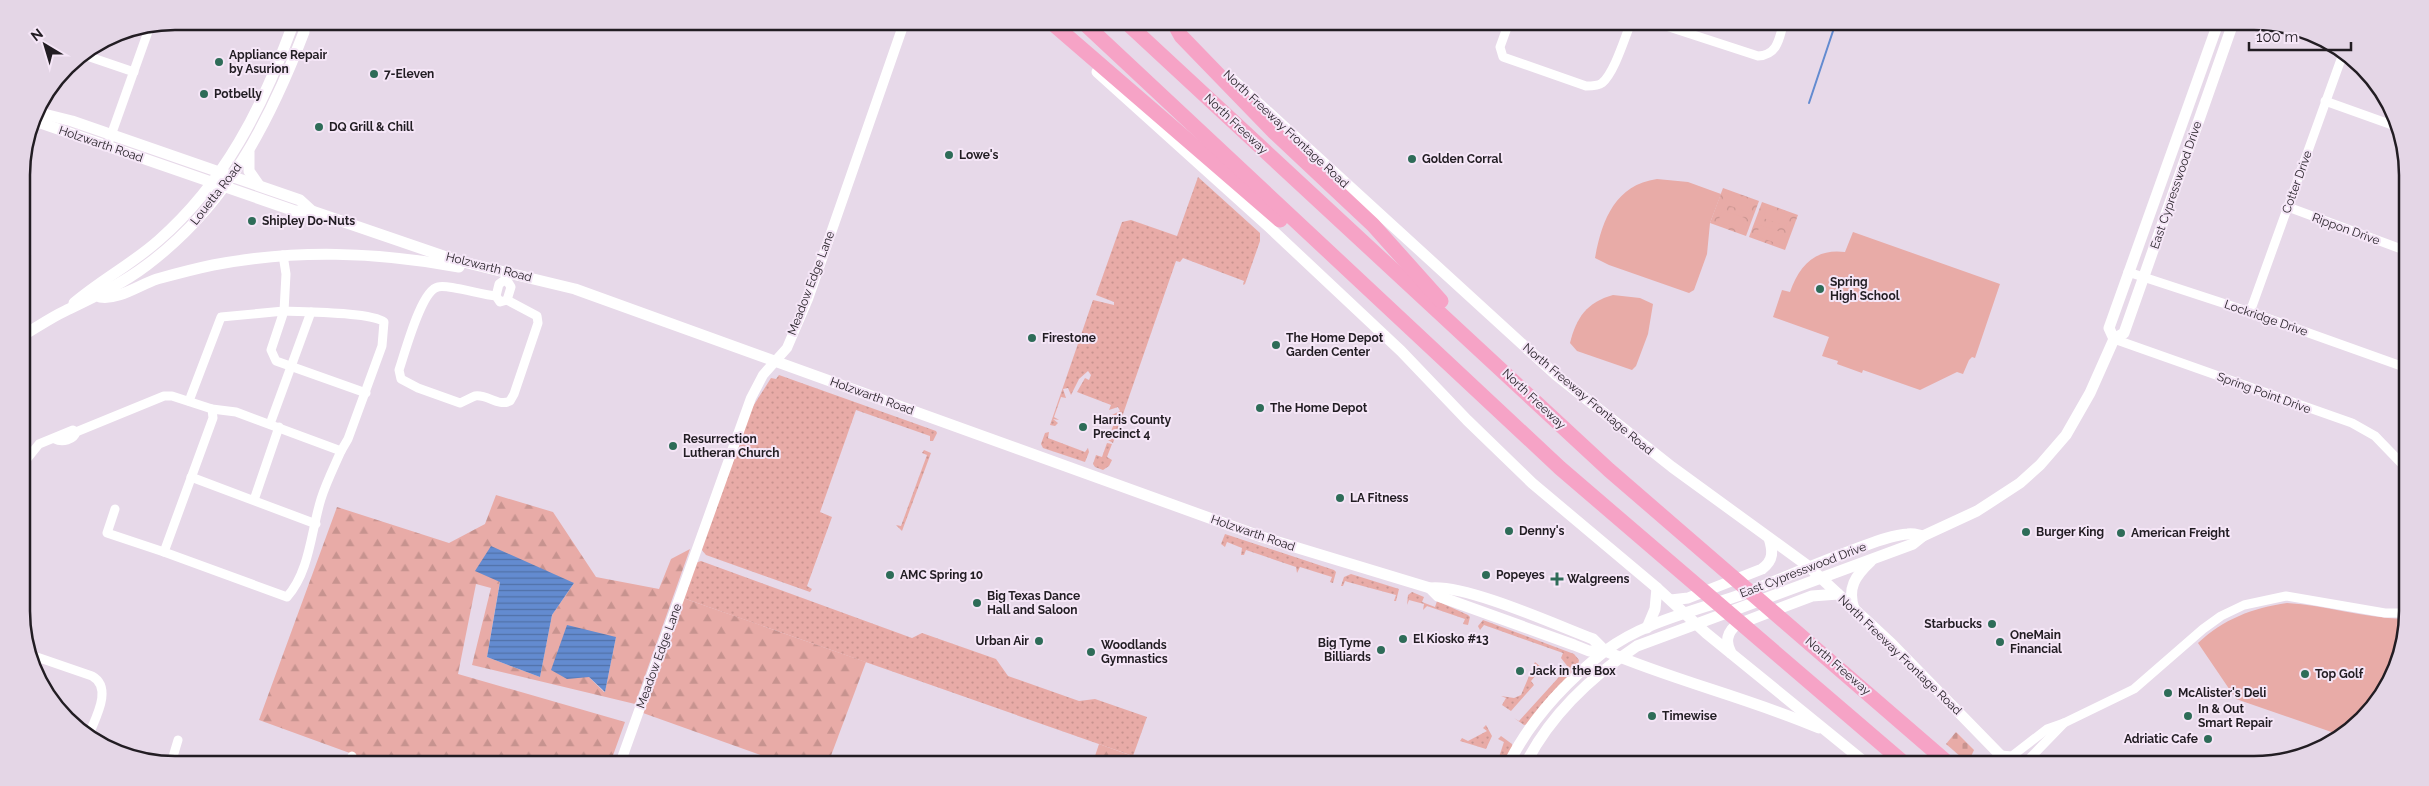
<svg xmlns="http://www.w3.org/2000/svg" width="2429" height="786" font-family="Raleway,sans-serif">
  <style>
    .grass { fill: url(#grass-dots) }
    .forest { fill: url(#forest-firs); fill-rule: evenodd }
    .cemetery { fill: url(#cemetery-stones) }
    .park { fill: url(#park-crowns) }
    .pitch { fill: #e8aba7 }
    .water { fill: url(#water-rules) }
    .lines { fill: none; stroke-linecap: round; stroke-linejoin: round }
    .stream { stroke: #638bd0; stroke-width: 2 }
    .minor { stroke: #fff; stroke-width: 9 }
    .tertiary { stroke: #fff; stroke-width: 10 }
    .secondary { stroke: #fff; stroke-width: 11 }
    .motorway { stroke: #f6a3c6; stroke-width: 15 }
    .poi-dot { fill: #2e6c58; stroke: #f5e6f7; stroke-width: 2 }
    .labels { text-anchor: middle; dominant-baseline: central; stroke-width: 4; stroke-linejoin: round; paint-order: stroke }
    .poi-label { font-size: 12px; font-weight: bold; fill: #221d23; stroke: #f5e6f7; text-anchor: start }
    .street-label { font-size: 12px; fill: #221d23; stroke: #f5e6f7 }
    .rim { fill: none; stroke: #221d23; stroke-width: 2.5 }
  </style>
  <defs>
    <pattern id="grass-dots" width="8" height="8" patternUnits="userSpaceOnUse" patternTransform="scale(1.25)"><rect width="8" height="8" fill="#e8aba7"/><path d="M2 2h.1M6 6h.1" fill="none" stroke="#c7938f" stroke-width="1.8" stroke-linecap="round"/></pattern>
    <pattern id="forest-firs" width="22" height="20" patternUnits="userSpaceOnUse" patternTransform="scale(1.25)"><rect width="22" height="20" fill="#e8aba7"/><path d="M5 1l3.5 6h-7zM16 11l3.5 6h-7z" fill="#c7938f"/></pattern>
    <pattern id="cemetery-stones" width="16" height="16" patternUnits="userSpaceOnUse" patternTransform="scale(1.25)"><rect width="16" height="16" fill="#e8aba7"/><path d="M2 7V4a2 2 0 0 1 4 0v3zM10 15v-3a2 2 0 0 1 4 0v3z" fill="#c7938f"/></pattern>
    <pattern id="park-crowns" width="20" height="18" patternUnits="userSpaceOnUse" patternTransform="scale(1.25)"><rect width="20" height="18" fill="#e8aba7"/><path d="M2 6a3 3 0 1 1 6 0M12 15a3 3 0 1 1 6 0" fill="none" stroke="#c7938f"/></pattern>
    <pattern id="water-rules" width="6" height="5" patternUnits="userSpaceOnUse" patternTransform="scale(1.25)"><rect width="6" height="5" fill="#638bd0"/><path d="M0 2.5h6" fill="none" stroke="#5171a8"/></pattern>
  </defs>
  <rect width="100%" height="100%" fill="#e7d9e9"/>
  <g class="grass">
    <polygon points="1198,177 1260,233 1260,241 1245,284 1243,285 1244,281 1183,258 1180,262 1176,261 1113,443 1103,437 1108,438 1114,424 1109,421 1115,422 1117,416 1112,415 1120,411 1118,407 1109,410 1111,405 1077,392 1085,378 1089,380 1091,375 1088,371 1079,379 1071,395 1068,388 1063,389 1066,398 1061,397 1054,417 1059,420 1053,419 1058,423 1055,426 1050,425 1093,300 1114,305 1114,302 1096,295 1122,222 1131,220 1177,236"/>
    <polygon points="779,375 936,431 937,433 933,441 930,441 930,436 856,410 820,512 832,517 807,586 812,589 810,592 706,555 701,549 750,411 771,378 776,379"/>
    <polygon points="1049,432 1048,438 1085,452 1088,448 1089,452 1085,462 1043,448 1041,444 1045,433"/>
    <polygon points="1107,443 1112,444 1107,457 1112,460 1109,466 1103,470 1095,467 1093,464 1096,455 1102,457"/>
    <polygon points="924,450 931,453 902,531 896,525 901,526 927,455 922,453"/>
    <polygon points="1225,534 1334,570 1336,572 1333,583 1330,582 1332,577 1300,567 1297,573 1296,567 1246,550 1244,555 1241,555 1242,548 1227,542 1225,547 1221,544"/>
    <polygon points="701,561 912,638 922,633 996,659 1008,676 1079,701 1095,699 1147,717 1133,756 683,598 695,563"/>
    <polygon points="1351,574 1399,589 1396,601 1394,601 1396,595 1348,582 1345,581 1343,586 1341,586 1344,577"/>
    <polygon points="1412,592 1424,597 1422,602 1435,607 1437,601 1468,615 1470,617 1468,625 1463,624 1465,619 1427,606 1423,610 1424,604 1409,600 1407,605 1408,595"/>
    <polygon points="1483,620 1574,654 1579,660 1577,669 1529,724 1524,725 1514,718 1519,721 1568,667 1561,658 1563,653 1484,625 1480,630 1478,626"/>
    <polygon points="1535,662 1542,668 1531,681 1534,685 1511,711 1502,705 1506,698 1501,696 1514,698 1521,695"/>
    <polygon points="1486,725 1492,736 1486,749 1460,741 1462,738 1468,741 1487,731 1483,728"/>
    <polygon points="1501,736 1512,744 1513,749 1505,763 1497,763 1504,742 1498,739"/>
  </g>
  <g class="forest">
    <path d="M 496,495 L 553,512 L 596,577 L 659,589 L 671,559 L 690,549 L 635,704 L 472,665 L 491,588 L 476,584 L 458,674 L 625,722 L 611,761 L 369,760 L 259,720 L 337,507 L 449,543 L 485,524 ZM 500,581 L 574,583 L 552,615 L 540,677 L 487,657 ZM 616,637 L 605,692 L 604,692 L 589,677 Z"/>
    <polygon points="683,598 866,662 829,761 777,761 643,713"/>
    <polygon points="1099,744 1149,762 1093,762"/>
  </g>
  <polygon class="cemetery" points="1956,732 1974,750 1968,763 1946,744"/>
  <g class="park">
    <polygon points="1723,188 1759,201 1746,236 1710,223"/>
    <polygon points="1762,202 1798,215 1785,250 1749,237"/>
  </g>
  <g class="pitch">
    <path d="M 1657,179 L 1688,182 L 1721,194 L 1710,223 L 1707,254 L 1694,290 L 1689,293 L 1609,265 L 1595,258 C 1602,220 1615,185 1657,179 Z"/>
    <polygon points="1729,192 1752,200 1748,212 1725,204"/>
    <polygon points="1767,207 1790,215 1786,226 1763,218"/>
    <polygon points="1722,210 1745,218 1741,230 1718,222"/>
    <polygon points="1760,225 1784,233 1779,244 1756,236"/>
    <path d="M 1853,232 L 2000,284 L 1975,358 L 1972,357 L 1969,360 L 1963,374 L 1957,372 L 1920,390 L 1863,370 L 1862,373 L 1837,364 L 1838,361 L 1822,356 L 1829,337 L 1773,317 L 1782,290 L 1790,292 C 1799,266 1815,248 1845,252 Z"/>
    <path d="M 1613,295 L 1640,298 L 1653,304 L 1648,334 L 1636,366 L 1632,370 L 1577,351 L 1570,343 C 1576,318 1587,302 1613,295 Z"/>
    <path d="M 2287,603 C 2326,605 2363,618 2403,619 L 2402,651 L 2382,696 L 2343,736 L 2236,699 L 2198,643 C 2224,619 2252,608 2287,603 Z"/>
  </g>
  <g class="water">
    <polygon points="491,546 574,583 552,615 540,677 487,657 500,582 475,571"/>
    <polygon points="567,625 616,637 605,692 589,677 567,679 551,670"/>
  </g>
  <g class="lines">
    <polyline class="stream" points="1809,103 1835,25"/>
    <g class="minor">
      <path d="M 1508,25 L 1500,47 L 1503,57 L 1586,86 C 1592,86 1598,86 1602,83 C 1614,73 1624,40 1630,25"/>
      <path d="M 1663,25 L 1758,56 C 1777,55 1779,40 1783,25"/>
      <polyline points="84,55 134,72"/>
      <polyline points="2325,101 2395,126"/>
      <polyline points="109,141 150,26"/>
      <polyline points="2288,207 2404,250"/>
      <polyline points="2128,272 2250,312 2404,367"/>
      <polyline points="506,279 511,287 507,300 500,302 496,296 499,284 506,279 507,272"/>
      <path d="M 496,296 C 482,295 447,284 438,287 C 421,290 405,353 399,370 L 401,379 L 418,388 L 460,403 C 465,401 470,398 475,396 C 488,394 498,407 510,401 L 514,394 L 538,323 L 537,316 L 507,300"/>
      <polyline points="2250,312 2344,51"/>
      <polyline points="2114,339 2352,423 2375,436 2403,465"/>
      <polyline points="189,401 221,317 284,311 271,350 276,361 366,393"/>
      <path d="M 212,409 L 213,418 L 164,552 L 287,597 C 310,571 311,531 321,499 C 326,483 334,467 341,451"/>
      <polyline points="270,424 311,312"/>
      <path d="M 55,439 C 62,443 74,440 76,432"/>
      <path d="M 23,464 L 39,444 L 73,430 L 76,432 L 164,396 L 172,396 L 212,409 L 236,412 L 341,451 L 348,439 L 382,346 L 384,322 C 372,312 303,312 284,311 L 286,274 L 283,255"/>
      <polyline points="191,477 316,524"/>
      <polyline points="254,500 279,427"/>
      <polyline points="115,509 107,533 164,552"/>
      <path d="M 31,655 L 92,676 C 114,688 94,720 88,737"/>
      <polyline points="2001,755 2012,756 2047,729 2064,723 2134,689 2203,629 2221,616 2244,605 2286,596 2385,613 2403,613"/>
      <polyline points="172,760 178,740"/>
      <polyline points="351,760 352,756"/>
      <polyline points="2028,764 2031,757 2064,723"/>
    </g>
    <polyline class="tertiary" points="621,761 751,398 763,375 787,348 808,299 904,23"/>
    <g class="secondary">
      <polyline points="1097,72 1269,227 1401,351 1467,420 1532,483 1657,588 1706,633 1867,764"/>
      <polyline points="1233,80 1556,375 1672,467 1808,566 1892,644 2009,764"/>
      <polyline points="36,112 72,121 300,200 312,211"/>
      <path d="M 32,120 L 295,211 L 312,211 L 455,260 L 575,289 L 1262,537 L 1430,588 C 1466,584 1556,625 1593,639 L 1605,651"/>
      <polyline points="249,152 249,171 258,184"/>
      <path d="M 100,297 C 119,300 139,285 157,279 C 175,274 194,269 213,265 C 297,249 375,252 459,267"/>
      <path d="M 74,303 C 101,280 132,264 159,240 C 225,182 262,108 292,27 L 298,22"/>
      <path d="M 22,336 C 36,328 50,318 65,311 C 94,297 122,284 147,265 C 227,205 269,123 304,32 L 303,22"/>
      <polyline points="2114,339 2109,328 2217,26"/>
      <path d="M 1430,588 L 1438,596 L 1574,645 L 1589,651 L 1605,651 C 1675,681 1749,698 1819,728"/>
      <path d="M 1671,600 L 1688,598 L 1762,569 C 1774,560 1773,551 1769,538"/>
      <path d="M 1854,609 C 1847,588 1855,576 1871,561"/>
      <polyline points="1647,628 1655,609 1657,588"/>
      <path d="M 1731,653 C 1725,642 1727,633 1736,625 L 1812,596 L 1838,594"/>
      <path d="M 1509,763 C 1531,719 1567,681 1605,651 C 1646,620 1701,610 1748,592 C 1783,578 1818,563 1853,550 C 1870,544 1890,535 1908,534 C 1913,533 1918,535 1923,536"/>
      <path d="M 1526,763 C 1551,714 1592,676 1637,646 L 1913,544 L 1923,536 L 1977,511 L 2020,483 L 2040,465 L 2066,435 L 2090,393 L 2114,339 L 2124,333 L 2232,26"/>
    </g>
    <g class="motorway">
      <polyline points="1052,23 1280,220"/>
      <polyline points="1085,24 1560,468 1905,764"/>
      <polyline points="1128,24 1609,470 1949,764"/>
      <polyline points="1175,25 1181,36 1274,132 1373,225 1441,301"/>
    </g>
  </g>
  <g class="poi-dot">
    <circle cx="219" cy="62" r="5"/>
    <circle cx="374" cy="74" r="5"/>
    <circle cx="204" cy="94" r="5"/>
    <circle cx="319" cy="127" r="5"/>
    <circle cx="949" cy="155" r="5"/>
    <circle cx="1412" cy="159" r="5"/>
    <circle cx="252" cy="221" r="5"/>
    <circle cx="1820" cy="289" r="5"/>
    <circle cx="1032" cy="338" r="5"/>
    <circle cx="1276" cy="345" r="5"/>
    <circle cx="1260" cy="408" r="5"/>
    <circle cx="1083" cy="427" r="5"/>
    <circle cx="673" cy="446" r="5"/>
    <circle cx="1340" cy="498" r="5"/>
    <circle cx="1509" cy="531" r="5"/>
    <circle cx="2026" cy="532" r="5"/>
    <circle cx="2121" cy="533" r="5"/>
    <circle cx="890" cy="575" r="5"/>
    <circle cx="1486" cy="575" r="5"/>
    <path d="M1554.5 571.5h5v5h5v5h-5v5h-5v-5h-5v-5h5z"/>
    <circle cx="977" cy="603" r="5"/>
    <circle cx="1992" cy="624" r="5"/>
    <circle cx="1403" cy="639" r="5"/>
    <circle cx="1039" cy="641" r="5"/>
    <circle cx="2000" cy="642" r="5"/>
    <circle cx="1381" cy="650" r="5"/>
    <circle cx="1091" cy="652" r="5"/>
    <circle cx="1520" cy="671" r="5"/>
    <circle cx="2305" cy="674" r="5"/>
    <circle cx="2168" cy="693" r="5"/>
    <circle cx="1652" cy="716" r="5"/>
    <circle cx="2188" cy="716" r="5"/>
    <circle cx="2208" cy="739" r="5"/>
  </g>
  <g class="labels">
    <g class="poi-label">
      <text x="229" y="55">Appliance Repair<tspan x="229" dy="14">by Asurion</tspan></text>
      <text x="384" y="74">7-Eleven</text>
      <text x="214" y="94">Potbelly</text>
      <text x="329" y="127">DQ Grill &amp; Chill</text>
      <text x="959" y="155">Lowe's</text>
      <text x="1422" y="159">Golden Corral</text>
      <text x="262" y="221">Shipley Do-Nuts</text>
      <text x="1830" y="282">Spring<tspan x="1830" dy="14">High School</tspan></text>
      <text x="1042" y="338">Firestone</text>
      <text x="1286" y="338">The Home Depot<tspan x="1286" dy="14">Garden Center</tspan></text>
      <text x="1270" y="408">The Home Depot</text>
      <text x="1093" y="420">Harris County<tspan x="1093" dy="14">Precinct 4</tspan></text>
      <text x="683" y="439">Resurrection<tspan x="683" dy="14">Lutheran Church</tspan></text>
      <text x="1350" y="498">LA Fitness</text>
      <text x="1519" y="531">Denny's</text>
      <text x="2036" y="532">Burger King</text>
      <text x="2131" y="533">American Freight</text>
      <text x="900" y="575">AMC Spring 10</text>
      <text x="1496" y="575">Popeyes</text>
      <text x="1567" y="579">Walgreens</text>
      <text x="987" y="596">Big Texas Dance<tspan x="987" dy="14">Hall and Saloon</tspan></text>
      <text x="1982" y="624" text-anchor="end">Starbucks</text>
      <text x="2010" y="635">OneMain<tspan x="2010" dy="14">Financial</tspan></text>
      <text x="1413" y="639">El Kiosko #13</text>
      <text x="1029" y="641" text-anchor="end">Urban Air</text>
      <text x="1371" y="643" text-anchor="end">Big Tyme<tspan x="1371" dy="14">Billiards</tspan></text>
      <text x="1101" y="645">Woodlands<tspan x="1101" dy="14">Gymnastics</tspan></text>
      <text x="1530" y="671">Jack in the Box</text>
      <text x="2315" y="674">Top Golf</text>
      <text x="2178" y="693">McAlister's Deli</text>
      <text x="2198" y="709">In &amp; Out<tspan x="2198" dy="14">Smart Repair</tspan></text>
      <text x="1662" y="716">Timewise</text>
      <text x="2198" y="739" text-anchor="end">Adriatic Cafe</text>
    </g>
    <g class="street-label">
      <text transform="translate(1236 124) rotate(43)">North Freeway</text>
      <text transform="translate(1286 129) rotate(43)">North Freeway Frontage Road</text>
      <text transform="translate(101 144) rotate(19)">Holzwarth Road</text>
      <text transform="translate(2297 182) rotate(-70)">Cotter Drive</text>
      <text transform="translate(2176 185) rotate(-71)">East Cypresswood Drive</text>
      <text transform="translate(216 194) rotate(-52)">Louetta Road</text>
      <text transform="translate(2346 229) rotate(20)">Rippon Drive</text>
      <text transform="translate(489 267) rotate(14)">Holzwarth Road</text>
      <text transform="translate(811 283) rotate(-69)">Meadow Edge Lane</text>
      <text transform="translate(2266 318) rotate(19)">Lockridge Drive</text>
      <text transform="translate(2264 393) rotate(20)">Spring Point Drive</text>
      <text transform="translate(872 396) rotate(20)">Holzwarth Road</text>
      <text transform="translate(1534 399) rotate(43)">North Freeway</text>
      <text transform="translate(1588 399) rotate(40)">North Freeway Frontage Road</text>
      <text transform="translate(1253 533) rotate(19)">Holzwarth Road</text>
      <text transform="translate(1803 570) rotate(-21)">East Cypresswood Drive</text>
      <text transform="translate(1900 655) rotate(44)">North Freeway Frontage Road</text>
      <text transform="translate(659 656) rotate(-70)">Meadow Edge Lane</text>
      <text transform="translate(1838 666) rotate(41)">North Freeway</text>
    </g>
  </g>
  <path d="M0 0H2429V786H0ZM175 30H2254A145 145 0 0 1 2399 175V611A145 145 0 0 1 2254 756H175A145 145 0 0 1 30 611V175A145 145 0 0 1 175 30Z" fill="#e4d6e6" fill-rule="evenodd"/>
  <path class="rim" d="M175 30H2254A145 145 0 0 1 2399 175V611A145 145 0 0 1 2254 756H175A145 145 0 0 1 30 611V175A145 145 0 0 1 175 30Z"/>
  <g transform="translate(45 45) rotate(322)" stroke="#f5e6f7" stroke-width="4" paint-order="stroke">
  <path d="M0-4L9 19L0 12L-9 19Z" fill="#221d23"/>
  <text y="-8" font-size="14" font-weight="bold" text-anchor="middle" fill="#221d23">N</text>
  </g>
  <path d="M2249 42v8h102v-8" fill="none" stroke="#221d23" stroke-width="2.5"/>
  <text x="2256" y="42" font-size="15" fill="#221d23" stroke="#f5e6f7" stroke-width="4" paint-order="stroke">100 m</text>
</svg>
